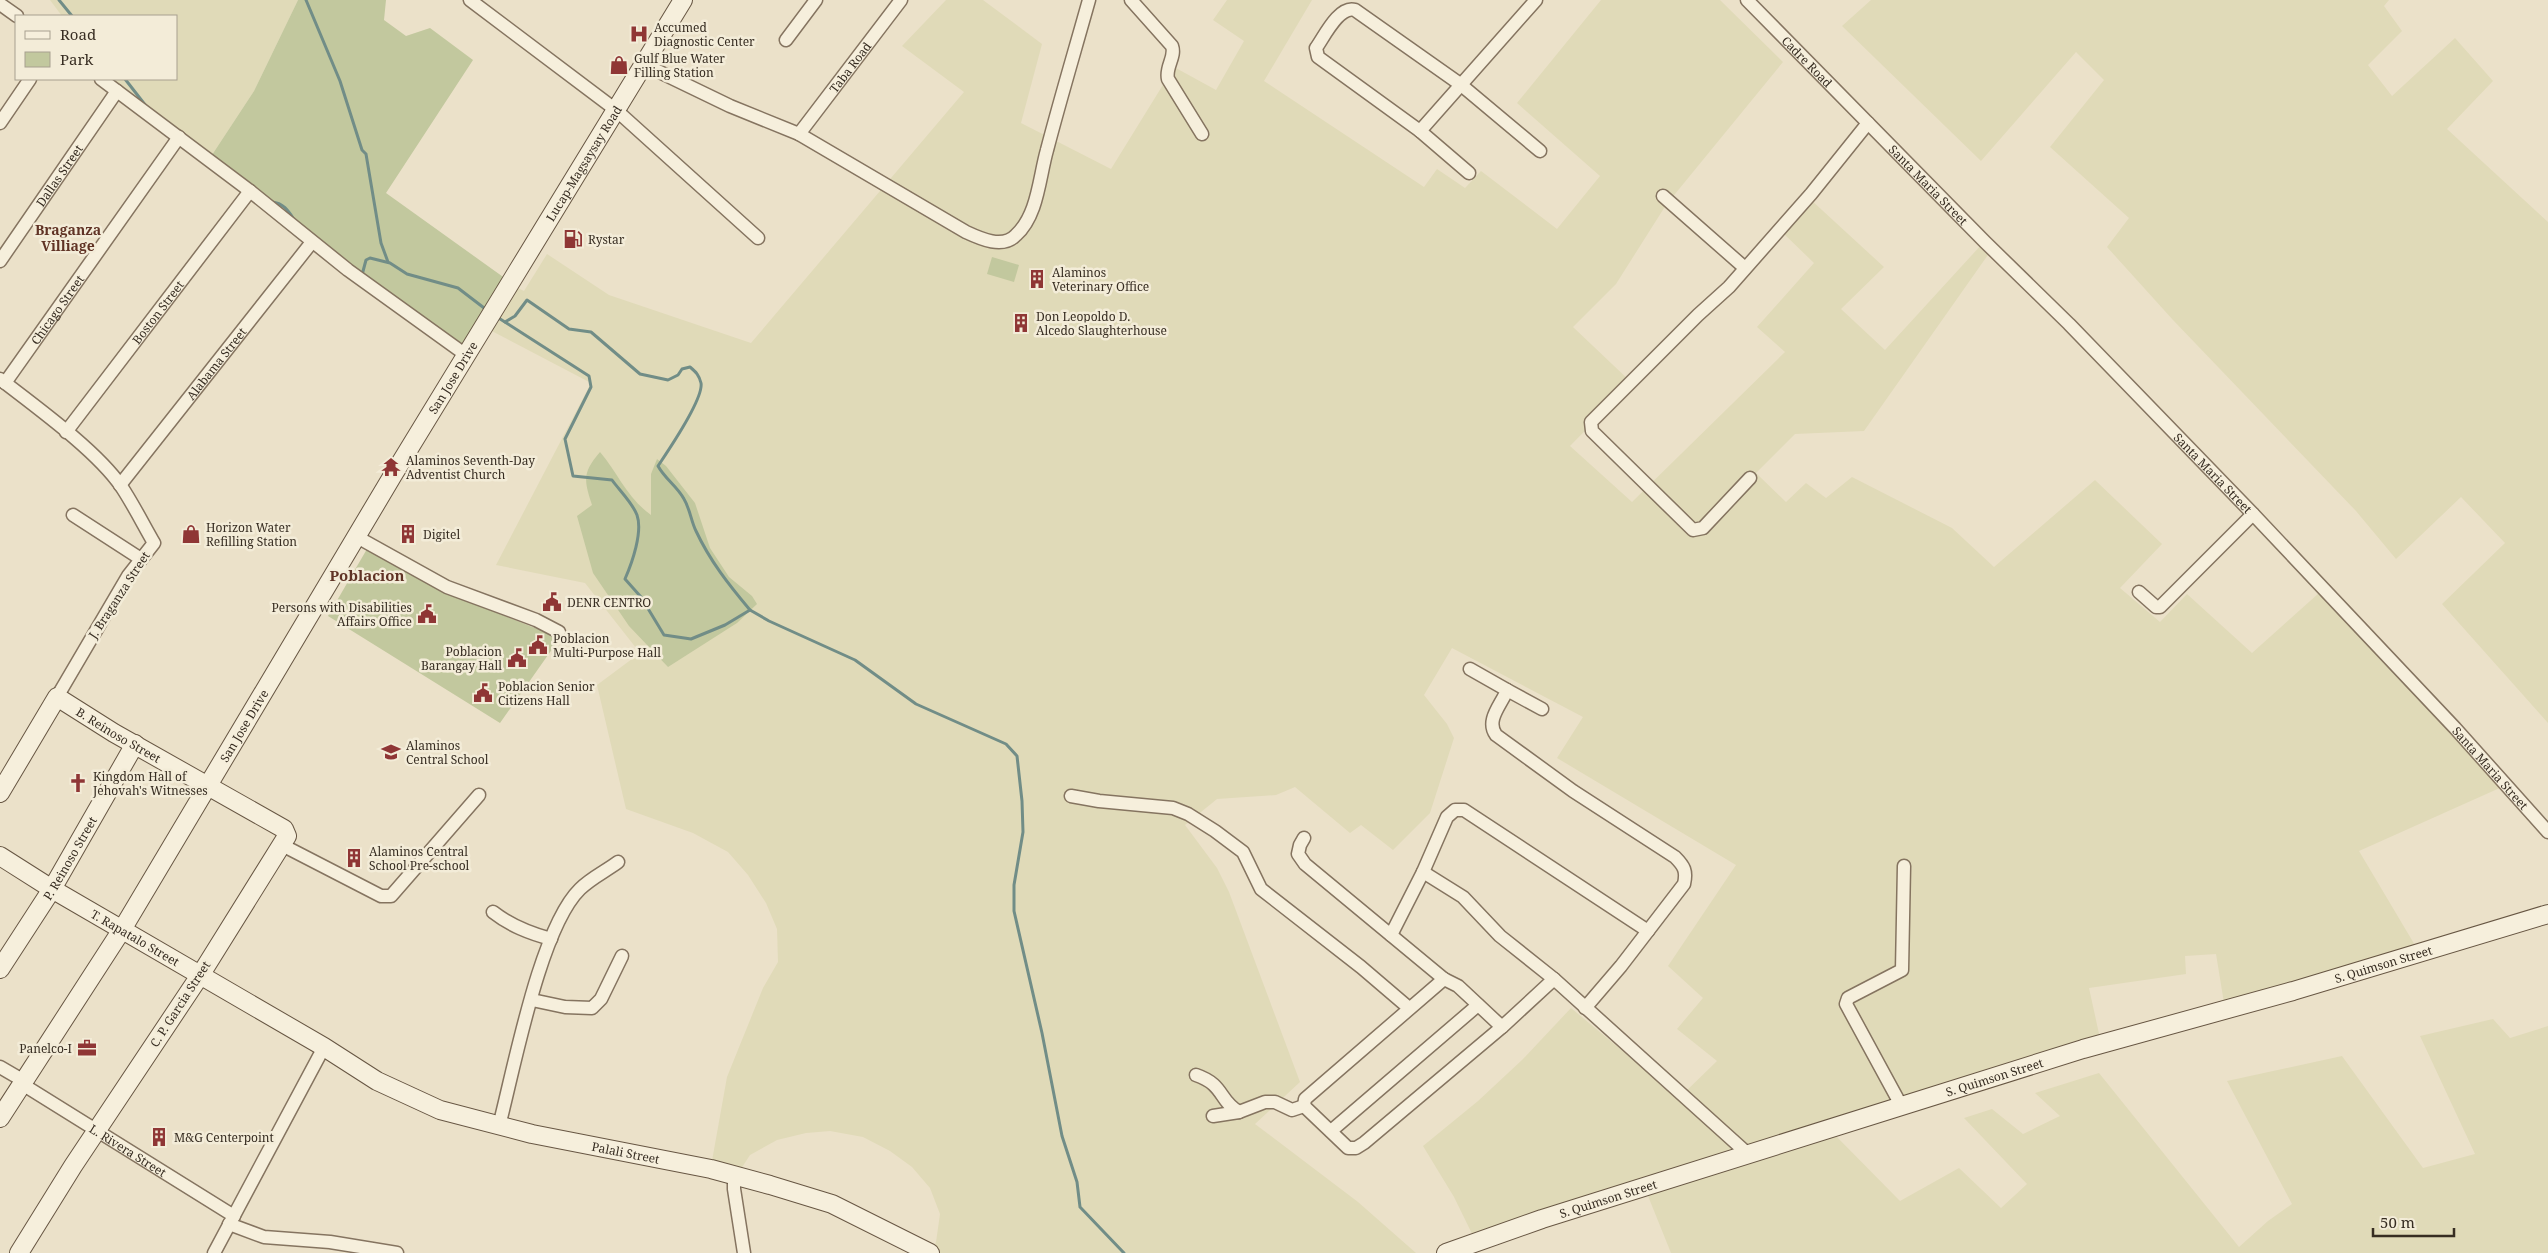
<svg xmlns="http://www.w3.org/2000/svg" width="2548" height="1253" font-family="'Noto Serif',serif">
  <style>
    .farmland { fill: #e0dab8 }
    .green { fill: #c2c89e }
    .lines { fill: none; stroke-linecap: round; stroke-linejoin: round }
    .stream { stroke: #718d87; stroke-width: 3 }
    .street-casing { stroke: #857460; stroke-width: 15 }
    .secondary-casing { stroke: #675643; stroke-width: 20 }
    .street { stroke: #f6efdc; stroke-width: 12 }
    .secondary { stroke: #f6efdc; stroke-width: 18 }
    .labels { text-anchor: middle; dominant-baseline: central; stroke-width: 5; stroke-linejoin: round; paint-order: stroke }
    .poi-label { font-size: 12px; fill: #372d22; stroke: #f3ecd8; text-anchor: start }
    .street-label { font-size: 12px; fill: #372d22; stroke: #f3ecd8 }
    .neighbourhood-label { font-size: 14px; font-weight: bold; fill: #603325; stroke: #f3ecd8 }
    .quarter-label { font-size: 15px; font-weight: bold; fill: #603325; stroke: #f3ecd8 }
  </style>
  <rect width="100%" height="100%" fill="#ebe1c9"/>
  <g class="farmland">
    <polygon points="50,0 298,0 254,91 208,161 110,79 176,79 176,16 62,16"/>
    <polygon points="946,0 983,0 1042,44 1021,123 1111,169 1174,67 1216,90 1244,41 1213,20 1227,0 1312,0 1264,81 1424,187 1437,169 1465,188 1481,171 1557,229 1600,176 1517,103 1601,0 1720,0 1783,62 1666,205 1616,284 1573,327 1632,383 1570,446 1632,502 1785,352 1757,327 1814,263 1782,232 1810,199 1884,267 1841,309 1885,350 1982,244 1990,252 1864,431 1795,434 1756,473 1786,502 1806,483 1826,498 1852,477 1952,528 1994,567 2095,480 2162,544 2120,588 2160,622 2187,594 2252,653 2319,593 2502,787 2359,851 2422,957 2226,1015 2216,954 2185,956 2186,974 2089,988 2103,1052 1834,1134 1900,1201 1959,1168 2001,1208 2027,1184 1964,1118 1992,1109 2023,1134 2060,1116 2035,1093 2099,1073 2239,1247 2268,1221 2292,1204 2227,1081 2342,1056 2423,1168 2475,1154 2420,1036 2493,1019 2510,1038 2548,1026 2548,1253 1671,1253 1646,1191 1479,1248 1454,1197 1423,1146 1478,1101 1522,1060 1571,1008 1643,1068 1646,1067 1681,1096 1717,1061 1677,1029 1703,998 1668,966 1736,865 1557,758 1583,717 1452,648 1424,695 1447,724 1454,738 1430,813 1393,850 1361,825 1350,833 1295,787 1276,795 1217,799 1185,825 1217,868 1229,892 1300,1082 1255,1124 1358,1202 1416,1253 931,1253 936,1242 940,1214 930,1188 912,1167 890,1151 863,1137 830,1131 806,1133 777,1140 750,1155 735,1178 710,1172 727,1077 763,988 778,962 777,929 766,903 748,875 728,852 693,833 626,809 597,685 640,653 585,583 496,565 591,383 486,328 512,285 524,291 547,254 609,295 751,343 964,92 902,46"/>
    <polygon points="1871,0 2389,0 2384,6 2402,31 2368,65 2392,96 2455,38 2493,81 2447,129 2548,222 2548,723 2442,604 2505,543 2461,497 2396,559 2356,511 2173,320 2107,247 2129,218 2050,147 2104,80 2076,52 1981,161 1842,26"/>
  </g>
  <g class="green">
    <polygon points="298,0 386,0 384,20 406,36 430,28 473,60 386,193 506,279 459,352 208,161 254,91"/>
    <polygon points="992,257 1019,265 1014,282 987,274"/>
    <path d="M 600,452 C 618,473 627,498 651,515 L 651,474 L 657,459 L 666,466 L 695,503 L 710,548 L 729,577 L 752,596 L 757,604 L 737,623 L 668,667 L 629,626 L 593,573 L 577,516 L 592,505 C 584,480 582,473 600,452 Z"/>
    <polygon points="367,549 437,589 560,638 500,723 328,616"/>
  </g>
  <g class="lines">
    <g class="stream">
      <polyline points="59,0 72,16"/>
      <polyline points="306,0 340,81 362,150 366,154 381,243 388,262"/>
      <polyline points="125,79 146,106"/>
      <path d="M 272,202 C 284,203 289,212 295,221"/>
      <polyline points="362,275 366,260 370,258 390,263 407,274 458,288 488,311"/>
      <path d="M 497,317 L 589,376 L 591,387 L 565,439 L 573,476 L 612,480 C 619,490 632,502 637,515 C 643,532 632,563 625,579 L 641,597 L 664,635 L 691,639 L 725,625 L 750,610 L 769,621 L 855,660 L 916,704 L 1006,744 L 1017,756 L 1022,801 L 1023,832 L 1014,885 L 1014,911 L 1042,1033 L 1062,1136 L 1077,1182 L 1080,1207 L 1124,1253"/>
      <path d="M 505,322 L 515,316 L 527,300 L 569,329 L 591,332 L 640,374 L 668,380 L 678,375 L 682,369 L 690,367 C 696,372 699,375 701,383 C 704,399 668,451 658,466 C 665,479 677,486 684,499 C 690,509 691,521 696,531 C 710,561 729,585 750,610"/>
    </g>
    <g class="street-casing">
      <g id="street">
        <polyline points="470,0 616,110 758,238"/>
        <path d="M 1131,0 L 1172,46 C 1176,57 1165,67 1168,79 L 1202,134"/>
        <path id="s1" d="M 1747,0 L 1985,242 L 2069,324 L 2253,514 L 2455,728 L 2548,832"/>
        <polyline points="0,4 17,16"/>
        <polyline points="786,40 816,0"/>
        <path d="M 643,64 L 730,106 L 799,134 L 966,232 C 981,239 1003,249 1016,235 C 1038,215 1039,178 1047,150 C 1060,100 1075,50 1089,0"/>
        <polyline points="101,79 250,191 348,270 466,355"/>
        <polyline points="0,123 30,79"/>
        <polyline points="1420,131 1536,0"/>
        <path id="s2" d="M 799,134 L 901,0"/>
        <path d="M 1469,173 L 1420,131 L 1318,57 L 1316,48 C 1324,37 1339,5 1355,10 L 1460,84 L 1540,151"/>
        <polyline points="1663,196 1745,268"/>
        <path id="s3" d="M 0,261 L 117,91"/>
        <path d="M 0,379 C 36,407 96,450 121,486 C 133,504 143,524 154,543 L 128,576 L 57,697"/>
        <path id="s4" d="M 5,383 L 179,137"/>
        <path id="s5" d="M 66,432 L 250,191"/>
        <polyline points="1750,478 1703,528 1693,530 1592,431 1591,422 1698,315 1729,287 1811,194 1868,123"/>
        <path id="s6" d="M 120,485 L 312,242"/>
        <polyline points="73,515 141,559"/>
        <polyline points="357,537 447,587 536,620 559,632"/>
        <polyline points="2139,592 2156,607 2160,607 2253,514"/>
        <path d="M 1470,669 L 1507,690 C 1502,704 1485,720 1496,735 L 1573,791 L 1675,857 C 1684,866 1687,871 1684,884 L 1621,966 L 1585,1008"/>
        <polyline points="1507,690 1542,709"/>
        <polyline points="1071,796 1099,801 1173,808 1188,814 1215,831 1243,852 1261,889 1361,967 1409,1008"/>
        <polyline points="1304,838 1300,845 1298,854 1305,864 1444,979 1458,986 1502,1027"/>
        <polyline points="282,845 381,896 391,896 479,795"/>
        <polyline points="1423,872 1463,897 1500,936 1554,979 1748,1154"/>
        <path d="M 493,912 C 511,926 529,933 551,939"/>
        <polyline points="1391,935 1423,872 1447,817 1455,810 1464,810 1648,931"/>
        <polyline points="1444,979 1305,1099 1304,1106 1348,1148 1356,1148 1364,1143 1502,1027 1554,979"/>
        <polyline points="532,1000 565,1007 592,1008 601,999 622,956"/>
        <polyline points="0,1067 24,1081"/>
        <path d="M 1196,1075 C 1225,1085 1218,1100 1239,1112"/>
        <path id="s7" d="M 22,1084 L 234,1216"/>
        <polyline points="1902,1107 1846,1004 1848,998 1902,970 1904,866"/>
        <polyline points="1213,1116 1239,1112 1265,1102 1275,1102 1292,1110 1304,1106"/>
        <path d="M 499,1126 C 514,1069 540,928 580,889 C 591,878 606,871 618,862"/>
        <polyline points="1331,1131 1478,1005"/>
        <polyline points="734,1174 734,1189 744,1253"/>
        <polyline points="229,1224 264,1237 330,1242 397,1253"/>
        <polyline points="214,1253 324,1047"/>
      </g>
    </g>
    <g class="secondary-casing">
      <g id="secondary">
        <path id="s8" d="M 0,793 L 57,697 L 114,733 L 284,829 L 287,836 L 201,974 L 73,1166 L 19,1253"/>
        <path id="s9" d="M 0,856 L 52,889 L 324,1047 L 377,1081 L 440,1110 L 532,1134 L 711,1169 L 770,1185 L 832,1204 L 930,1253"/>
        <path id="s10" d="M 0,969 L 52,889 L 135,744"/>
        <path id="s11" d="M 0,1118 L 123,928 L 393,475 L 683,0"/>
        <path id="s12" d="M 1446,1253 L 1542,1219 L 2083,1049 L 2293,991 L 2548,914"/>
      </g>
    </g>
    <use href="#street" class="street"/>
    <use href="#secondary" class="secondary"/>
  </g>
  <defs>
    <g id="hospital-bare" transform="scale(1.5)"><path d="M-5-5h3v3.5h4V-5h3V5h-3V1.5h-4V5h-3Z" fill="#8f3635" stroke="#f3ecd8" stroke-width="2.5" paint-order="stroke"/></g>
    <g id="shop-bare" transform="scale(1.5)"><path d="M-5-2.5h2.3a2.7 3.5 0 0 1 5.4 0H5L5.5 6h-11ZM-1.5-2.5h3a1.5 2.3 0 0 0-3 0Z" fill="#8f3635" stroke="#f3ecd8" stroke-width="2.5" paint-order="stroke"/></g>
    <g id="fuel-bare" transform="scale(1.5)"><path d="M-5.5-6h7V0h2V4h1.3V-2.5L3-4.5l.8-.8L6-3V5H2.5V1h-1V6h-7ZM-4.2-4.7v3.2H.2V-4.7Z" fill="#8f3635" stroke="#f3ecd8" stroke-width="2.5" paint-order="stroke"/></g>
    <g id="building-bare" transform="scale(1.5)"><path d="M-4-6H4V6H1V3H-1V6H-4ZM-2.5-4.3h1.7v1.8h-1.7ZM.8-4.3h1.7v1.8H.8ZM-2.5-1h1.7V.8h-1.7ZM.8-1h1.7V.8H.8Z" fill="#8f3635" stroke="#f3ecd8" stroke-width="2.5" paint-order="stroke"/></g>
    <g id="temple-bare" transform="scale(1.5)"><path d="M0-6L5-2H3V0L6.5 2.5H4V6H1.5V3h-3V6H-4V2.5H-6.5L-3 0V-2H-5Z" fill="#8f3635" stroke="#f3ecd8" stroke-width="2.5" paint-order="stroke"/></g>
    <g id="civic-bare" transform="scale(1.5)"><path d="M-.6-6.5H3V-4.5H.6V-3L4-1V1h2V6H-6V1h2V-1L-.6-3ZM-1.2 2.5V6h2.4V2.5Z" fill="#8f3635" stroke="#f3ecd8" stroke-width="2.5" paint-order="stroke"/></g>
    <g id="school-bare" transform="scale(1.5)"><path d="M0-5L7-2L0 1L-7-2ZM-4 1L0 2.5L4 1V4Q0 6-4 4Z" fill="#8f3635" stroke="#f3ecd8" stroke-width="2.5" paint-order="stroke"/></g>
    <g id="church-bare" transform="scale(1.5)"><path d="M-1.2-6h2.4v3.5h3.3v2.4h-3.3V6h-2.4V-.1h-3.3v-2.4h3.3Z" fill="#8f3635" stroke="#f3ecd8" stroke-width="2.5" paint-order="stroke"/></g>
    <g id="office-bare" transform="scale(1.5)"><path d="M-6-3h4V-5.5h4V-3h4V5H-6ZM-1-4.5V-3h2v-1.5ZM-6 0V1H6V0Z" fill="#8f3635" stroke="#f3ecd8" stroke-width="2.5" paint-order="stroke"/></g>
  </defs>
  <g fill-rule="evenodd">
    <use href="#hospital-bare" x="639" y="34"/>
    <use href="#shop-bare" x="619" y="65"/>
    <use href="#fuel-bare" x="573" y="239"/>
    <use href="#building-bare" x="1037" y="279"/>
    <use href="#building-bare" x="1021" y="323"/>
    <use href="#temple-bare" x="391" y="467"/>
    <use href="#shop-bare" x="191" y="534"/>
    <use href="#building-bare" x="408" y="534"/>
    <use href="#civic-bare" x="552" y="602"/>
    <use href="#civic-bare" x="427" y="614"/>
    <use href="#civic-bare" x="538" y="645"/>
    <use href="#civic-bare" x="517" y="658"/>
    <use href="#civic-bare" x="483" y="693"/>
    <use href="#school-bare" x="391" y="752"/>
    <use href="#church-bare" x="78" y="783"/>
    <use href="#building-bare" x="354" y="858"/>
    <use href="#office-bare" x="87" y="1048"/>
    <use href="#building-bare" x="159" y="1137"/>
  </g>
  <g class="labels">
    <g class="poi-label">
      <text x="654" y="27">Accumed<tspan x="654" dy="14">Diagnostic Center</tspan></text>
      <text x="634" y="58">Gulf Blue Water<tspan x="634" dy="14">Filling Station</tspan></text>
      <text x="588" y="239">Rystar</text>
      <text x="1052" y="272">Alaminos<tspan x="1052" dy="14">Veterinary Office</tspan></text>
      <text x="1036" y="316">Don Leopoldo D.<tspan x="1036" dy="14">Alcedo Slaughterhouse</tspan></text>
      <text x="406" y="460">Alaminos Seventh-Day<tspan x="406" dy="14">Adventist Church</tspan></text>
      <text x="206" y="527">Horizon Water<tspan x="206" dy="14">Refilling Station</tspan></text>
      <text x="423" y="534">Digitel</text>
      <text x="567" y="602">DENR CENTRO</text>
      <text x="412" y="607" text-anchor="end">Persons with Disabilities<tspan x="412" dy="14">Affairs Office</tspan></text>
      <text x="553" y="638">Poblacion<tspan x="553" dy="14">Multi-Purpose Hall</tspan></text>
      <text x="502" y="651" text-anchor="end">Poblacion<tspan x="502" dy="14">Barangay Hall</tspan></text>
      <text x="498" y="686">Poblacion Senior<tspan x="498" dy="14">Citizens Hall</tspan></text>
      <text x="406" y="745">Alaminos<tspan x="406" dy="14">Central School</tspan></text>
      <text x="93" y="776">Kingdom Hall of<tspan x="93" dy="14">Jehovah's Witnesses</tspan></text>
      <text x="369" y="851">Alaminos Central<tspan x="369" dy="14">School Pre-school</tspan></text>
      <text x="72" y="1048" text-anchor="end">Panelco-I</text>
      <text x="174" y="1137">M&amp;G Centerpoint</text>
    </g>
    <g class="street-label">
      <text stroke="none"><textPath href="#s1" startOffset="86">Cadre Road</textPath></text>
      <text stroke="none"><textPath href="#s2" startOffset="84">Taba Road</textPath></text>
      <text stroke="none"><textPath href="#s11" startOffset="1119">Lucap-Magsaysay Road</textPath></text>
      <text stroke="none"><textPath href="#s3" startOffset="104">Dallas Street</textPath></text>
      <text stroke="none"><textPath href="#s1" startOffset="259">Santa Maria Street</textPath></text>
      <text stroke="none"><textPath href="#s4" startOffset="90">Chicago Street</textPath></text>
      <text stroke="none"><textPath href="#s5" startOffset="151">Boston Street</textPath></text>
      <text stroke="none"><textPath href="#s6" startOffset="155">Alabama Street</textPath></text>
      <text stroke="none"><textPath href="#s11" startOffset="868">San Jose Drive</textPath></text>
      <text stroke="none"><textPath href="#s1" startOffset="664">Santa Maria Street</textPath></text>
      <text transform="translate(119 595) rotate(-57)">J. Braganza Street</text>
      <text stroke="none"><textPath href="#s11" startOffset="462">San Jose Drive</textPath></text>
      <text stroke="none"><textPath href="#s8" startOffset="184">B. Reinoso Street</textPath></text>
      <text stroke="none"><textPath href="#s1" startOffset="1069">Santa Maria Street</textPath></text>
      <text stroke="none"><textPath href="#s10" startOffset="131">P. Reinoso Street</textPath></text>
      <text stroke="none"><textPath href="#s9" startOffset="158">T. Rapatalo Street</textPath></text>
      <text stroke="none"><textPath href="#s12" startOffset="981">S. Quimson Street</textPath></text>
      <text transform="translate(180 1004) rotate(-57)">C. P. Garcia Street</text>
      <text stroke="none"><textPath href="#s12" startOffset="576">S. Quimson Street</textPath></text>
      <text stroke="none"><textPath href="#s7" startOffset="125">L. Rivera Street</textPath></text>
      <text stroke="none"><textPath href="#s9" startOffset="699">Palali Street</textPath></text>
      <text stroke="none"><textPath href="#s12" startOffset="171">S. Quimson Street</textPath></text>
    </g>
    <g class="neighbourhood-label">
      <text x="68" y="229">Braganza<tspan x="68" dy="16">Villiage</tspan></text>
    </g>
    <g class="quarter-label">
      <text x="367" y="575">Poblacion</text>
    </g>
  </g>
  <rect x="15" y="15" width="162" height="65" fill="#f3ecd8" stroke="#a8a08f"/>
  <rect x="25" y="31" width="25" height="8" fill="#f6efdc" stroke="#a8a08f"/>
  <text x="60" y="40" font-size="15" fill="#372d22">Road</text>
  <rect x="25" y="52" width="25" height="15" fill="#c2c89e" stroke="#a8a08f"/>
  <text x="60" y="65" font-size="15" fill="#372d22">Park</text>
  <path d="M2373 1228v8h81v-8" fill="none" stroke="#372d22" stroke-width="2.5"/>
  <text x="2380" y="1228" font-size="15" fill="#372d22" stroke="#f3ecd8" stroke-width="4" paint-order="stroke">50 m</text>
</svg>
